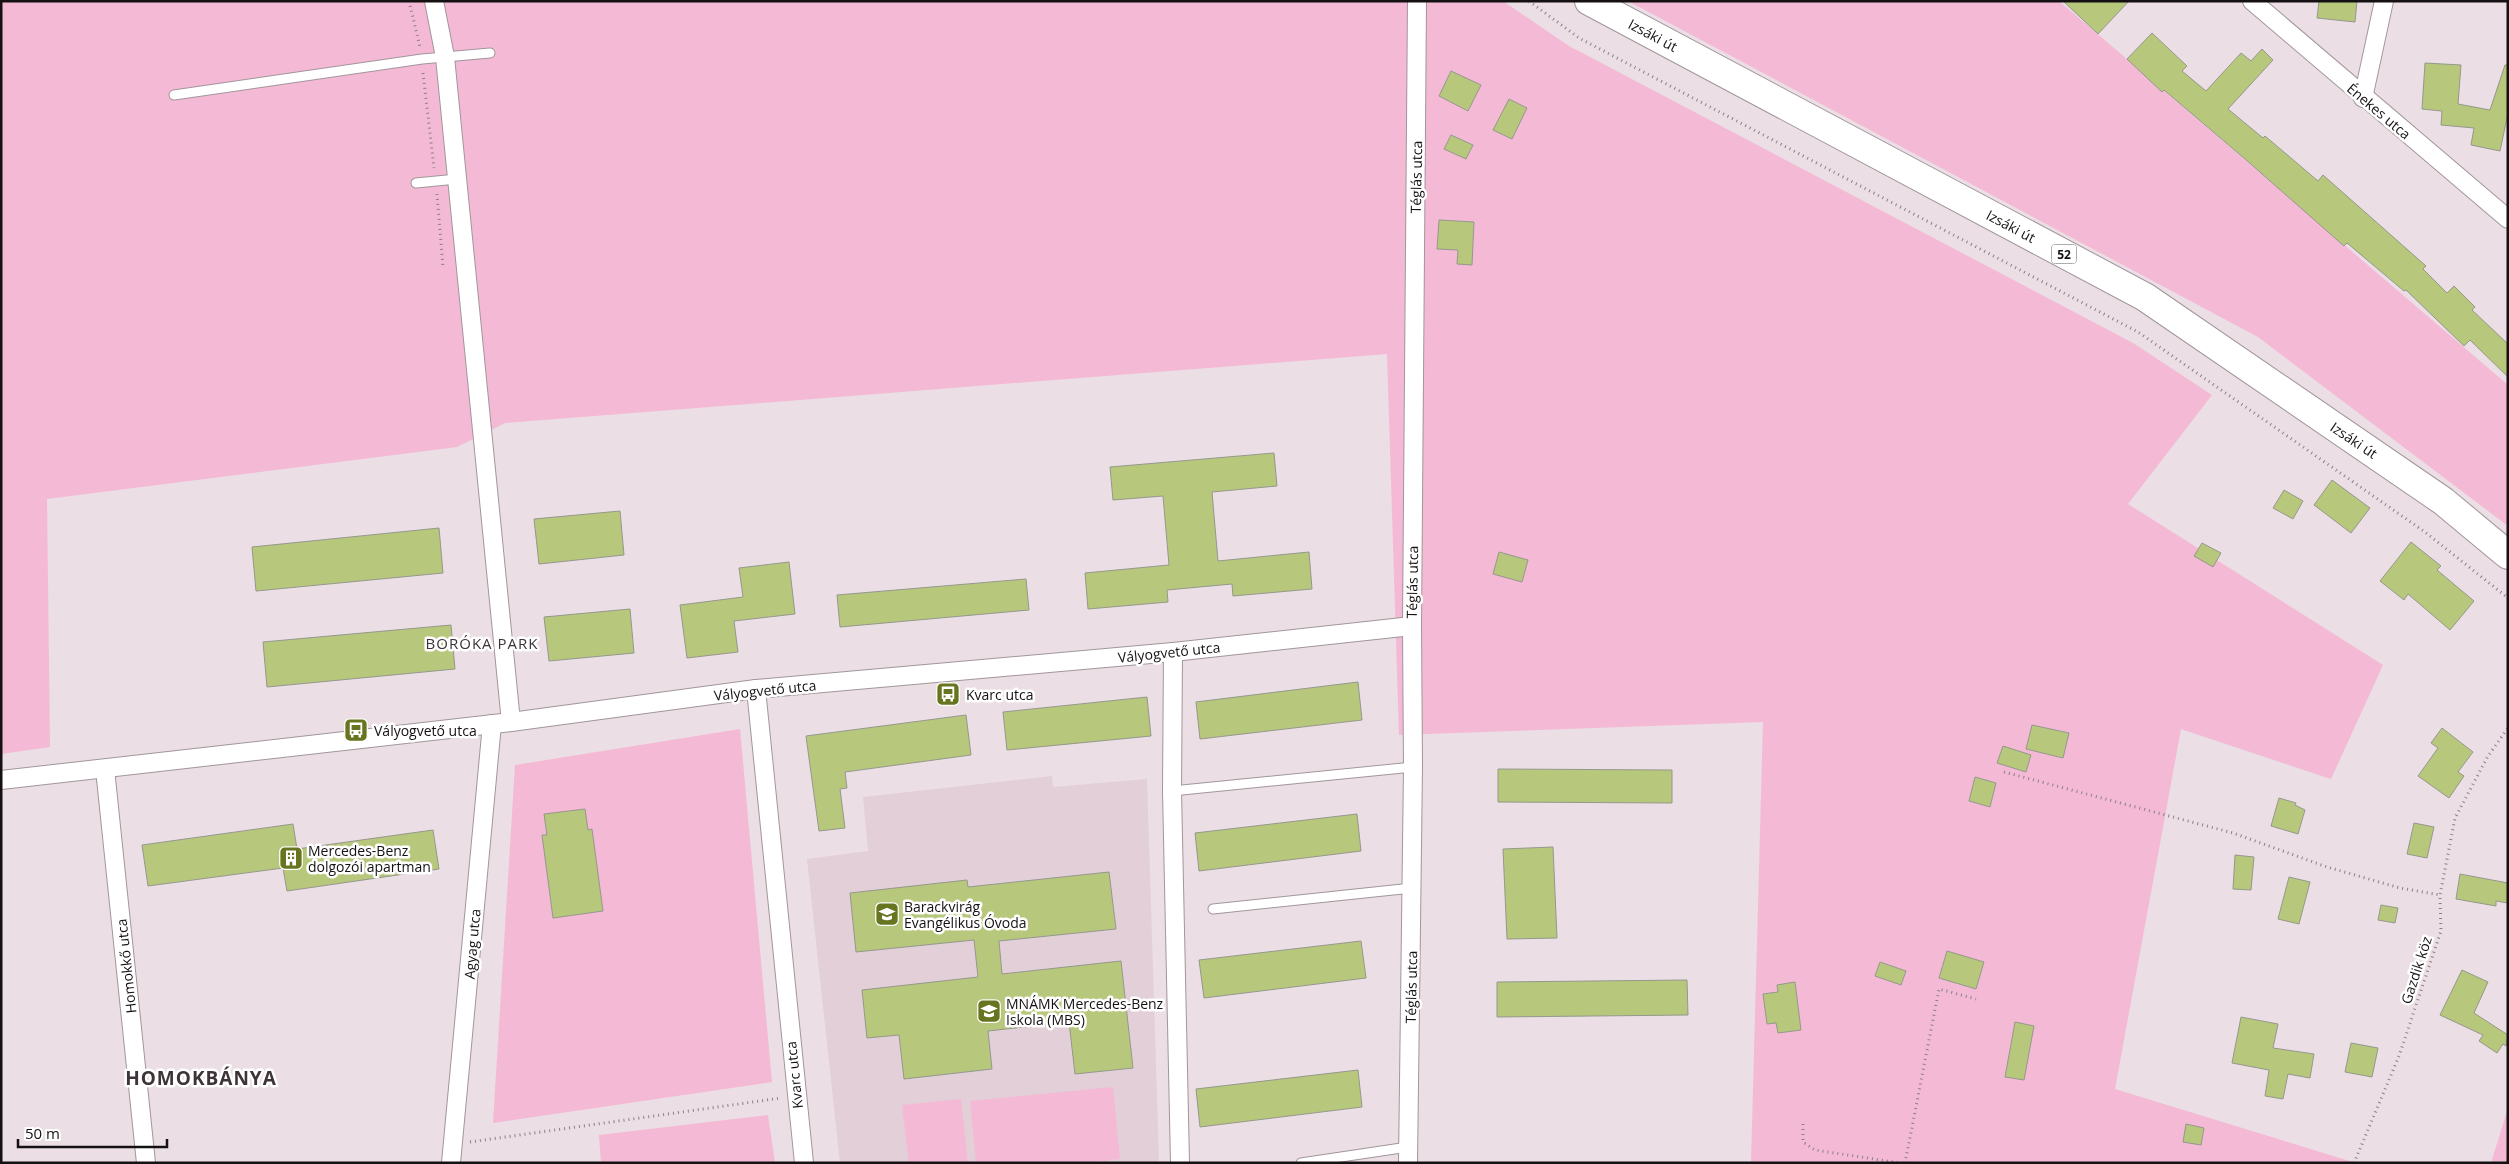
<svg xmlns="http://www.w3.org/2000/svg" width="2509" height="1164" font-family="'Open Sans',sans-serif">
  <style>
    .built { fill: #e3cfd7 }
    .green { fill: #f4b9d5 }
    .building { fill: #b7c77c; stroke: #95988d }
    .lines { fill: none; stroke-linecap: round; stroke-linejoin: round }
    .service-casing { stroke: #a1969b; stroke-width: 11 }
    .minor-casing { stroke: #a1969b; stroke-width: 20 }
    .primary-casing { stroke: #a1969b; stroke-width: 30 }
    .path { stroke: #8a8186; stroke-width: 3; stroke-dasharray: 1 4; stroke-linecap: butt }
    .service { stroke: #fff; stroke-width: 9 }
    .minor { stroke: #fff; stroke-width: 18 }
    .primary { stroke: #fff; stroke-width: 28 }
    .labels { text-anchor: middle; dominant-baseline: central; stroke-width: 5; stroke-linejoin: round; paint-order: stroke }
    .shield { fill: #fff; stroke: #5b585a; stroke-width: 1 }
    .shield-label { font-size: 12px; font-weight: bold; fill: #151113 }
    .street-label { font-size: 14px; fill: #151113; stroke: #fff }
    .poi-label { font-size: 14px; fill: #151113; stroke: #fff; text-anchor: start }
    .neighbourhood-label { font-size: 15px; letter-spacing: 1px; fill: #3d3338; stroke: #fff }
    .district-label { font-size: 19px; font-weight: bold; letter-spacing: 1px; fill: #3d3338; stroke: #fff }
  </style>
  <rect width="100%" height="100%" fill="#ebdee4"/>
  <polygon class="built" points="1052,776 1053,787 1147,779 1159,1163 840,1163 807,859 868,851 863,797"/>
  <g class="green">
    <polygon points="1,1 1503,1 1569,46 2133,343 2212,395 2128,504 2383,665 2331,779 2181,729 2115,1089 2356,1163 1751,1163 1763,722 1399,735 1387,354 505,423 457,447 47,499 50,747 1,754"/>
    <polygon points="1628,1 2059,1 2508,385 2508,526 2258,337"/>
    <polygon points="740,729 772,1082 493,1123 515,765"/>
    <polygon points="1113,1087 1120,1159 1087,1163 976,1163 970,1101"/>
    <polygon points="961,1099 968,1163 909,1163 902,1105"/>
    <polygon points="2508,1108 2508,1163 2491,1163"/>
    <polygon points="768,1115 775,1163 601,1163 599,1135"/>
  </g>
  <g class="building">
    <polygon points="2063,1 2129,1 2098,34"/>
    <polygon points="2319,1 2357,1 2355,22 2317,18"/>
    <polygon points="2152,33 2187,66 2182,71 2206,91 2241,53 2251,61 2262,49 2273,60 2228,109 2263,138 2265,136 2318,181 2323,175 2426,266 2423,269 2447,293 2454,286 2475,307 2472,310 2508,344 2508,377 2470,340 2464,346 2406,290 2404,291 2347,243 2344,246 2245,159 2164,90 2162,92 2127,59"/>
    <polygon points="2425,63 2461,65 2458,104 2490,110 2505,65 2508,65 2508,113 2500,151 2471,145 2474,128 2441,125 2442,111 2422,109"/>
    <polygon points="1451,71 1481,85 1468,111 1439,96"/>
    <polygon points="1509,99 1527,108 1512,139 1493,130"/>
    <polygon points="1451,135 1473,145 1466,159 1444,149"/>
    <polygon points="1439,220 1474,222 1472,265 1457,264 1458,250 1437,249"/>
    <polygon points="1274,453 1277,486 1212,492 1218,561 1309,552 1312,589 1233,596 1232,584 1167,590 1168,602 1088,609 1085,573 1169,565 1163,496 1113,500 1110,467"/>
    <polygon points="2332,480 2370,508 2351,533 2314,505"/>
    <polygon points="2284,490 2303,501 2293,519 2273,508"/>
    <polygon points="620,511 624,555 539,564 534,519"/>
    <polygon points="439,528 443,573 256,591 252,547"/>
    <polygon points="2411,542 2441,566 2437,570 2474,601 2450,630 2408,594 2404,600 2380,581"/>
    <polygon points="2202,543 2221,553 2213,567 2194,556"/>
    <polygon points="1499,552 1528,560 1522,582 1493,574"/>
    <polygon points="789,562 795,614 734,621 738,652 687,658 680,605 743,597 739,568"/>
    <polygon points="1026,579 1029,610 840,627 837,595"/>
    <polygon points="630,609 634,653 549,661 544,617"/>
    <polygon points="451,625 455,669 267,687 263,642"/>
    <polygon points="1358,682 1362,720 1200,739 1196,702"/>
    <polygon points="1147,697 1151,736 1007,750 1003,712"/>
    <polygon points="966,715 971,755 845,772 847,788 840,789 845,828 819,831 806,736"/>
    <polygon points="2032,725 2069,733 2063,758 2026,749"/>
    <polygon points="2442,728 2473,752 2458,772 2464,776 2449,798 2418,776 2438,748 2431,743"/>
    <polygon points="2003,746 2031,755 2026,772 1997,763"/>
    <polygon points="1498,769 1672,770 1672,803 1498,802"/>
    <polygon points="1975,777 1996,783 1990,807 1969,801"/>
    <polygon points="2279,798 2296,803 2295,805 2305,810 2298,834 2271,826"/>
    <polygon points="585,809 588,830 592,829 603,911 553,918 542,835 547,835 544,814"/>
    <polygon points="1357,814 1361,851 1199,871 1195,833"/>
    <polygon points="2414,823 2434,827 2427,858 2407,854"/>
    <polygon points="293,824 297,849 433,830 439,869 287,891 283,868 148,886 142,845"/>
    <polygon points="1553,847 1557,938 1507,939 1503,849"/>
    <polygon points="2235,855 2254,857 2251,890 2233,889"/>
    <polygon points="1109,872 1116,929 999,941 1002,974 1121,961 1133,1068 1075,1074 1069,1022 988,1031 992,1069 904,1079 899,1035 867,1038 862,990 978,977 974,940 856,952 850,893 967,880 968,887"/>
    <polygon points="2460,874 2508,883 2508,903 2496,901 2496,906 2456,899"/>
    <polygon points="2289,877 2310,882 2299,924 2278,919"/>
    <polygon points="2381,905 2398,908 2395,923 2378,920"/>
    <polygon points="1361,941 1366,978 1204,998 1199,960"/>
    <polygon points="1947,951 1984,962 1976,989 1939,978"/>
    <polygon points="1880,962 1906,971 1901,985 1875,976"/>
    <polygon points="2462,970 2488,982 2474,1013 2508,1035 2506,1046 2503,1044 2497,1053 2479,1041 2483,1035 2440,1015"/>
    <polygon points="1687,980 1688,1015 1497,1017 1497,982"/>
    <polygon points="1795,982 1801,1030 1778,1033 1776,1023 1767,1024 1763,994 1778,992 1777,985"/>
    <polygon points="2241,1017 2278,1024 2273,1048 2314,1054 2310,1078 2288,1074 2283,1099 2265,1096 2269,1070 2232,1063"/>
    <polygon points="2015,1022 2034,1026 2024,1080 2005,1077"/>
    <polygon points="2351,1043 2378,1048 2372,1077 2345,1072"/>
    <polygon points="1358,1070 1362,1107 1200,1127 1196,1089"/>
    <polygon points="2186,1124 2204,1128 2201,1145 2183,1142"/>
  </g>
  <g class="lines">
    <g class="service-casing">
      <g id="service">
        <polyline points="174,95 422,59 490,53"/>
        <polyline points="416,183 457,179"/>
        <polyline points="1172,791 1413,767"/>
        <polyline points="1213,909 1412,888"/>
        <polyline points="1301,1163 1408,1147"/>
      </g>
    </g>
    <g class="minor-casing">
      <g id="minor">
        <polyline points="434,1 445,57 511,722"/>
        <polyline points="2252,1 2508,219"/>
        <polyline points="2363,98 2384,1"/>
        <polyline points="1173,652 1172,791 1180,1163"/>
        <polyline points="756,689 804,1163"/>
        <polyline points="105,769 146,1163"/>
        <polyline points="1,780 511,722 756,689 1173,652 1412,626"/>
        <polyline points="451,1163 492,724"/>
        <polyline points="1408,1163 1413,767 1412,626 1417,1"/>
      </g>
    </g>
    <g class="primary-casing">
      <polyline id="primary" points="1589,1 2145,297 2443,501 2508,555"/>
    </g>
    <g class="path">
      <polyline points="409,1 420,47"/>
      <polyline points="1529,1 1579,38 2138,332 2425,532 2508,598"/>
      <polyline points="423,73 434,168"/>
      <polyline points="437,194 443,267"/>
      <polyline points="2004,772 2233,833 2327,867 2400,888 2440,895"/>
      <polyline points="1803,1124 1803,1142 1815,1150 1900,1163"/>
      <polyline points="470,1142 781,1098"/>
      <polyline points="1905,1163 1939,989 1976,999"/>
      <polyline points="2354,1163 2399,1056 2441,931 2440,895 2455,818 2488,756 2508,728"/>
    </g>
    <use href="#service" class="service"/>
    <use href="#minor" class="minor"/>
    <use href="#primary" class="primary"/>
  </g>
  <defs>
    <g id="bus-square" transform="scale(1.25)"><rect x="-9" y="-9" width="18" height="18" rx="4" fill="#677521" stroke="#fff"/><path d="M-5-6H5V4H4V6H2V4H-2V6H-4V4H-5ZM-3.5-4V0h7V-4ZM-3.5 1.2v1.5H-2V1.2ZM2 1.2v1.5H3.5V1.2Z" fill="#fff"/></g>
    <g id="building-square" transform="scale(1.25)"><rect x="-9" y="-9" width="18" height="18" rx="4" fill="#677521" stroke="#fff"/><path d="M-4-6H4V6H1V3H-1V6H-4ZM-2.5-4.3h1.7v1.8h-1.7ZM.8-4.3h1.7v1.8H.8ZM-2.5-1h1.7V.8h-1.7ZM.8-1h1.7V.8H.8Z" fill="#fff"/></g>
    <g id="school-square" transform="scale(1.25)"><rect x="-9" y="-9" width="18" height="18" rx="4" fill="#677521" stroke="#fff"/><path d="M0-5L7-2L0 1L-7-2ZM-4 1L0 2.5L4 1V4Q0 6-4 4Z" fill="#fff"/></g>
  </defs>
  <g fill-rule="evenodd">
    <use href="#bus-square" x="948" y="694"/>
    <use href="#bus-square" x="356" y="730"/>
    <use href="#building-square" x="291" y="858"/>
    <use href="#school-square" x="887" y="914"/>
    <use href="#school-square" x="989" y="1011"/>
  </g>
  <g class="labels">
    <rect class="shield" x="2051.5" y="244.5" width="25" height="19" rx="4"/>
    <g class="shield-label">
      <text x="2064" y="254">52</text>
    </g>
    <g class="street-label">
      <text transform="translate(1653 35) rotate(28)">Izsáki út</text>
      <text transform="translate(2379 111) rotate(40)">Énekes utca</text>
      <text transform="translate(1416 177) rotate(-89)">Téglás utca</text>
      <text transform="translate(2011 226) rotate(28)">Izsáki út</text>
      <text transform="translate(2354 440) rotate(34)">Izsáki út</text>
      <text transform="translate(1412 582) rotate(-89)">Téglás utca</text>
      <text transform="translate(1169 652) rotate(-6)">Vályogvető utca</text>
      <text transform="translate(765 690) rotate(-6)">Vályogvető utca</text>
      <text transform="translate(472 944) rotate(-85)">Agyag utca</text>
      <text transform="translate(126 966) rotate(-96)">Homokkő utca</text>
      <text transform="translate(2416 970) rotate(-72)">Gazdik köz</text>
      <text transform="translate(1411 987) rotate(-89)">Téglás utca</text>
      <text transform="translate(794 1075) rotate(-96)">Kvarc utca</text>
    </g>
    <g class="poi-label">
      <text x="966" y="694">Kvarc utca</text>
      <text x="374" y="730">Vályogvető utca</text>
      <text x="308" y="850">Mercedes-Benz<tspan x="308" dy="16">dolgozói apartman</tspan></text>
      <text x="904" y="906">Barackvirág<tspan x="904" dy="16">Evangélikus Óvoda</tspan></text>
      <text x="1006" y="1003">MNÁMK Mercedes-Benz<tspan x="1006" dy="16">Iskola (MBS)</tspan></text>
    </g>
    <g class="neighbourhood-label">
      <text x="482" y="643">BORÓKA PARK</text>
    </g>
    <g class="district-label">
      <text x="201" y="1078">HOMOKBÁNYA</text>
    </g>
  </g>
  <rect width="2509" height="1164" fill="none" stroke="#151113" stroke-width="5"/>
  <path d="M18 1139v8h149v-8" fill="none" stroke="#151113" stroke-width="2.5"/>
  <text x="25" y="1139" font-size="15" fill="#151113" stroke="#ffffff" stroke-width="4" paint-order="stroke">50 m</text>
</svg>
